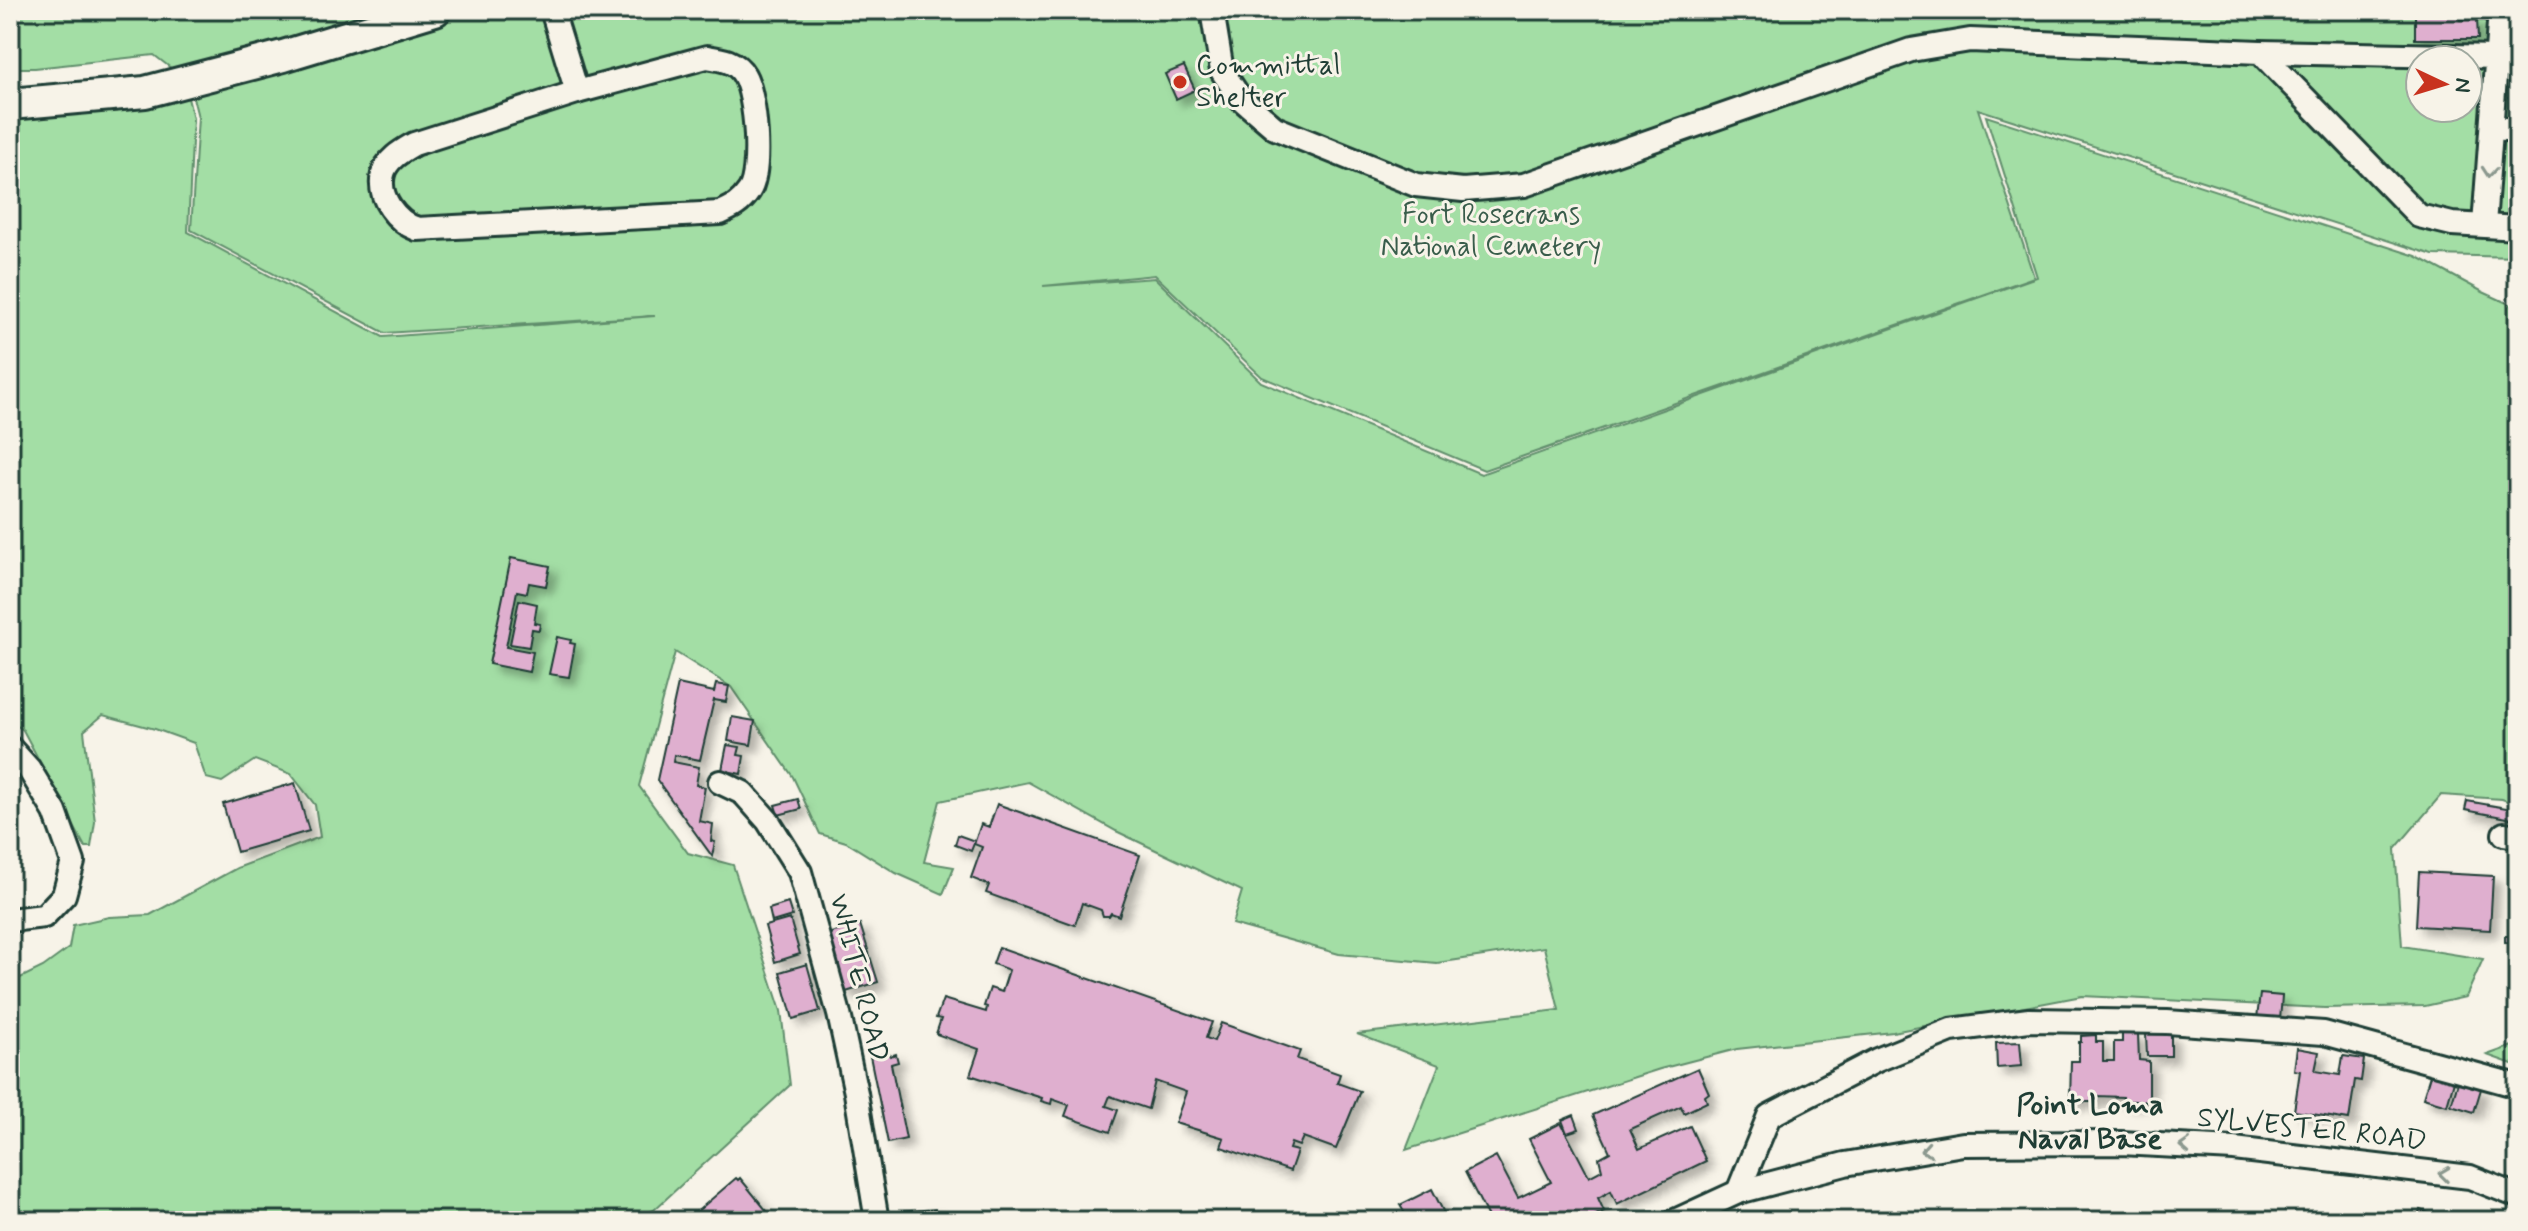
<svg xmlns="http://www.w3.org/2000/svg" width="2528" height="1231" font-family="Mynerve,sans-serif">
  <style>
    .green { fill: #a3dea5; stroke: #618e6c; stroke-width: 2; fill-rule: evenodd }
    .building { fill: #dfafcf; stroke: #1f3d34; stroke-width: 2; filter: url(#shadow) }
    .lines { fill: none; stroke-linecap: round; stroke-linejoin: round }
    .minor-casing { stroke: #1f3d34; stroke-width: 28 }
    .secondary-casing { stroke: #1f3d34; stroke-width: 36 }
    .minor { stroke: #f7f3e8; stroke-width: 22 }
    .secondary { stroke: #f7f3e8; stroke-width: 30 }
    .oneway { stroke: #8b988e }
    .poi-dot { fill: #c8321e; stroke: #f7f3e8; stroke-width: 3 }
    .labels { text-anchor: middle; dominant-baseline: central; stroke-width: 6; stroke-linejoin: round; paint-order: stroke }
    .poi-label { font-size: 28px; fill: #1f3d34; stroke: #f7f3e8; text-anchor: start }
    .park-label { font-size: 28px; fill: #395d4b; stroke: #f7f3e8 }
    .street-label { font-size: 28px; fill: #1f3d34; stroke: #f7f3e8 }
    .neighbourhood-label { font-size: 30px; font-weight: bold; fill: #1f3d34; stroke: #f7f3e8 }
  </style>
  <defs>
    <filter id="shadow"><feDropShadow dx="7" dy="7" stdDeviation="4" flood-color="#0004"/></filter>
  </defs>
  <rect width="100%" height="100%" fill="#f7f3e8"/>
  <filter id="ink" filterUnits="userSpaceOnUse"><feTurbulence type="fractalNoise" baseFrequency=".0125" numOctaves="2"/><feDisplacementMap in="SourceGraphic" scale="16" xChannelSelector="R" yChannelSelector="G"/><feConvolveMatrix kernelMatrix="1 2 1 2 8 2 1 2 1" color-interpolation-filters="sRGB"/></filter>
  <g filter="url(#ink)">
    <g class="green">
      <path d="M 10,10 L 2518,10 L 2518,257 L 2433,255 L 1978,109 L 2034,277 L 1484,470 L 1262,377 L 1155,275 L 1043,286 L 1155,278 L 1261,382 L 1481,474 L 2037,277 L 1986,116 L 2416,256 L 2483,292 L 2518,308 L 2518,805 L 2502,799 L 2441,795 L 2395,849 L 2402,946 L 2483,959 L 2466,997 L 2425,1006 L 2325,1008 L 2082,996 L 1893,1032 L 1737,1049 L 1660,1069 L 1406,1150 L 1439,1065 L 1357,1034 L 1559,1010 L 1544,947 L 1437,963 L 1339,954 L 1232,924 L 1242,891 L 1116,831 L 1028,782 L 940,801 L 924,862 L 954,867 L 943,894 L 896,873 L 846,842 L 820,834 L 793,777 L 731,687 L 675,652 L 639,786 L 688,853 L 733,865 L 781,1011 L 790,1085 L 654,1210 L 629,1221 L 10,1221 L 10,983 L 43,967 L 69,948 L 73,925 L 109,917 L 150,915 L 237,868 L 320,837 L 315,805 L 291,774 L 255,760 L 222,782 L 206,778 L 194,743 L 155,729 L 103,715 L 84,731 L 95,822 L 91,847 L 85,847 L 23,730 L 10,721 L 10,121 L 137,106 L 187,94 L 193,118 L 188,232 L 383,337 L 655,316 L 385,333 L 191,230 L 198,117 L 189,82 L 154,55 L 35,68 L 10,68 ZM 2420,60 L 2468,60 L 2468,108 L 2420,108 Z"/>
      <polygon points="2518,1044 2518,1066 2487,1055"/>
    </g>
    <g class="building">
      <polygon points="2415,10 2460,10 2460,20 2477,19 2478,39 2415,39"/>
      <polygon points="1184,66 1195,90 1176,99 1165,74"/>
      <polygon points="511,558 550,566 546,586 529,583 527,593 517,591 506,647 533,652 529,672 489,664"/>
      <polygon points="519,600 537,604 534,623 540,624 539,630 532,629 529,647 510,644"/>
      <polygon points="557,637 571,640 570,643 575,644 569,677 549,674"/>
      <polygon points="678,684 714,692 716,684 729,686 726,702 714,700 700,760 674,755 673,762 699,767 696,785 705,787 699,821 713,824 711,841 715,842 712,856 657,780"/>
      <polygon points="732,717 755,721 751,745 728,741"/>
      <polygon points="727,745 740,747 738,755 744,756 741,774 722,770"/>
      <polygon points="295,783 309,831 237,852 223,804"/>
      <polygon points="798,799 801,809 778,815 775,805"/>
      <polygon points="2467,801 2518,810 2518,820 2465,810"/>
      <polygon points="997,804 1140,855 1119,916 1111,913 1109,916 1103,916 1101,910 1082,903 1075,925 986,893 989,885 971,878 982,847 974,844 981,824 989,827"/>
      <polygon points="958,835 975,841 971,851 955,845"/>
      <polygon points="2419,872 2493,876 2490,930 2416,926"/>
      <polygon points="788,903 792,916 772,922 769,909"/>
      <polygon points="790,919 800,954 775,962 765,926"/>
      <polygon points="860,924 878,982 846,992 828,934"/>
      <polygon points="2505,936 2518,936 2518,943 2505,942"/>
      <polygon points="999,947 1212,1022 1206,1038 1214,1041 1221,1023 1300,1051 1297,1059 1340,1074 1337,1083 1360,1091 1336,1149 1303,1137 1299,1146 1291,1143 1289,1149 1297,1151 1290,1171 1221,1147 1224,1138 1175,1123 1186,1092 1155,1081 1148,1109 1110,1096 1106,1106 1118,1110 1110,1132 1065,1116 1069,1105 1052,1099 1051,1104 1041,1101 1042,1098 970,1075 979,1049 936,1034 941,1019 936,1018 943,999 986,1012 987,1007 984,1006 990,988 1002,992 1009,970 993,964"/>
      <polygon points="807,964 820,1011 793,1019 780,972"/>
      <polygon points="2260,994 2282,996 2280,1020 2257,1018"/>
      <polygon points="2122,1034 2138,1034 2139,1060 2149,1061 2149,1101 2123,1101 2123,1097 2097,1096 2097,1102 2070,1102 2071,1061 2079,1061 2079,1042 2081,1042 2081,1036 2096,1035 2096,1042 2103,1042 2103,1061 2114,1061 2114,1042 2122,1042"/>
      <polygon points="2146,1034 2171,1034 2171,1056 2147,1056"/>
      <polygon points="2020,1042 2022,1066 1997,1068 1996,1043"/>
      <polygon points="2297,1048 2319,1052 2315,1071 2340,1075 2343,1056 2364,1059 2361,1081 2355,1080 2349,1120 2294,1111 2300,1071 2294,1070"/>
      <polygon points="889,1053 890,1056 896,1054 898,1062 891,1064 906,1139 888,1143 870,1056"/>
      <polygon points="1698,1068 1709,1093 1705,1096 1707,1102 1684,1113 1681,1106 1630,1129 1639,1149 1690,1126 1706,1161 1617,1204 1611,1191 1598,1198 1604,1211 1584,1221 1490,1221 1465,1172 1496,1156 1518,1198 1551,1182 1529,1139 1561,1123 1589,1177 1602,1170 1599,1158 1610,1152 1593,1115"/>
      <polygon points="2430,1075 2454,1081 2447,1105 2423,1098"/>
      <polygon points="2458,1082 2481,1089 2474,1112 2451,1105"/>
      <polygon points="1574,1115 1579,1129 1567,1133 1562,1120"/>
      <polygon points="736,1178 738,1180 740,1178 775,1221 686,1221"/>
      <polygon points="1432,1189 1448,1221 1409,1221 1400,1205"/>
      <polygon points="935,1209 936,1221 900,1221 899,1212"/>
      <polygon points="2420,1210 2429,1213 2427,1221 2417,1221"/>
    </g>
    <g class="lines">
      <g class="minor-casing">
        <g id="minor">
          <polyline points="552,10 577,92"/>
          <polyline points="1212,10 1222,71 1240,98 1275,128 1416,185 1463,190 1524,185 1911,50 1970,40 2260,52 2419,216 2452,224 2518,228"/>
          <polyline points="2260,52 2497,57"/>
          <path d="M 707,57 C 721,59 736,61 744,75 C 756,95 762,172 749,191 C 741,203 732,208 720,213 L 417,229 C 397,222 377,198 383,174 C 387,159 402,151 414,144 L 577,92 Z"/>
          <polyline points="2493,128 2518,130"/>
          <polyline points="2484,225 2500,10"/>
          <polyline points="10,748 29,769 55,812 73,862 64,895 44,916 10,920"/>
          <polyline points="720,782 743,793 768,821 800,872 839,1014 856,1093 877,1221"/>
          <polyline points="2504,834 2518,836"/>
          <polyline points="1738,1192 1769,1116 1877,1060 1951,1030 2029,1020 2167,1022 2324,1033 2518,1086"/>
          <polyline points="1675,1221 1738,1192 1845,1164 1963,1144 2121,1143 2234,1149 2470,1177 2518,1196"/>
        </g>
      </g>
      <g class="secondary-casing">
        <polyline id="secondary" points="10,104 145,92 283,56 435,10"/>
      </g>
      <use href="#minor" class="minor"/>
      <use href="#secondary" class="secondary"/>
    </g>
    <defs><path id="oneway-chevron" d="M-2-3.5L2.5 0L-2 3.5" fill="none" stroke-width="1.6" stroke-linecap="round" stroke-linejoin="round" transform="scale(2)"/></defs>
    <g class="oneway">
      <use href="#oneway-chevron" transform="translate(2489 172) rotate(95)"/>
      <use href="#oneway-chevron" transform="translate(2185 1146) rotate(-177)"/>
      <use href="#oneway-chevron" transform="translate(1926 1150) rotate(170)"/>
      <use href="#oneway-chevron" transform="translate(2444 1174) rotate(-173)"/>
    </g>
  </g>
  <circle class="poi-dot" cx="1180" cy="82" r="8"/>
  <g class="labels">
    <g class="poi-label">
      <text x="1196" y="66">Committal<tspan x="1196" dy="32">Shelter</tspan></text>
    </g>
    <g class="park-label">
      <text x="1491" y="215">Fort Rosecrans<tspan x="1491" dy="32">National Cemetery</tspan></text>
    </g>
    <g class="street-label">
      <text transform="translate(858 978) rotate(76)">WHITE ROAD</text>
      <text transform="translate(2312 1130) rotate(6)">SYLVESTER ROAD</text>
    </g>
    <g class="neighbourhood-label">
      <text x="2090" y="1105">Point Loma<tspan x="2090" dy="34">Naval Base</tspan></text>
    </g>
  </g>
  <rect width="2528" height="1231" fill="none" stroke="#f7f3e8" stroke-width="40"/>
  <rect x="20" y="20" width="2488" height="1191" fill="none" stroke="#1f3d34" stroke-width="3" filter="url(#ink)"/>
  <g transform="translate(2444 84) rotate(94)"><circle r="38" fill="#f7f3e8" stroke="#a1aaa0" stroke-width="2"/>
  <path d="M0-6L14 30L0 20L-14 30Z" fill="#c8321e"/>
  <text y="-12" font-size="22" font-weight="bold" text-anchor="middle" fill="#1f3d34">N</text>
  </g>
</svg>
